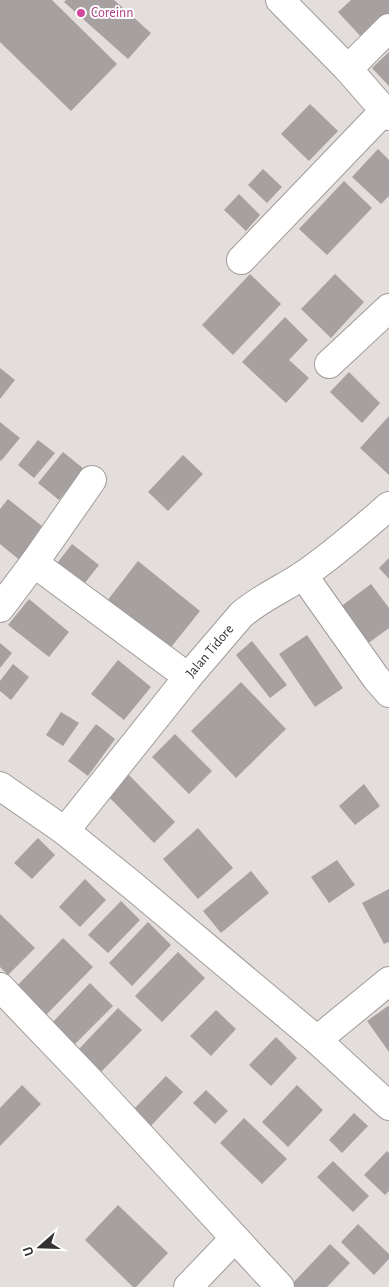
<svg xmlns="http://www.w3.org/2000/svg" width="389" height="1287" font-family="'Alegreya Sans',sans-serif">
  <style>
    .building { fill: #a6a0a0 }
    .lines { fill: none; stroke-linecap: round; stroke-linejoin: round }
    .minor-casing { stroke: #a09b99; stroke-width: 30 }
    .minor { stroke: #fff; stroke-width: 28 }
    .hotel-dot { fill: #d1479c; stroke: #fff; stroke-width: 2 }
    .labels { text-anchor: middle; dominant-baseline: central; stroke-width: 4; stroke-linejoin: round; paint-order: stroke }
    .hotel-label { font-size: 14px; fill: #b23c85; stroke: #fff; text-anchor: start }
    .street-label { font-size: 14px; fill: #343131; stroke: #fff }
  </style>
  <rect width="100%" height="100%" fill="#e3dedb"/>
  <g class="building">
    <polygon points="0,0 52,0 117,64 71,111 0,42"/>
    <polygon points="66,0 114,0 151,33 128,59 64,2"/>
    <polygon points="351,0 389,0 389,16 364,40 338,12"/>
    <polygon points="389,52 389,86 372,68"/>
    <polygon points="310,104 338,131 309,161 281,134"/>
    <polygon points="378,149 389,160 389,196 381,204 352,177"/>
    <polygon points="263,169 282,187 267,203 248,185"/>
    <polygon points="344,181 372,208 327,255 299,229"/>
    <polygon points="239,194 260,215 246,231 224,210"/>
    <polygon points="250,274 281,304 233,355 202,325"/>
    <polygon points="335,274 364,302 331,338 301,309"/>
    <polygon points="285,317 308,340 289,360 309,378 286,403 242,362"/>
    <polygon points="0,368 15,380 0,399"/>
    <polygon points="349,372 380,403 362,423 330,392"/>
    <polygon points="389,416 389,475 360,448"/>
    <polygon points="0,422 20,438 1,461 0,460"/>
    <polygon points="38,440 55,453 34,478 18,465"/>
    <polygon points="63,452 84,469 59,500 38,483"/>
    <polygon points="183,455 203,474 168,511 148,492"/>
    <polygon points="8,499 47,530 22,562 0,544 0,509"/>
    <polygon points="72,544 99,565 77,593 51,571"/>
    <polygon points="389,558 389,579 379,568"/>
    <polygon points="138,561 200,611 168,651 107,601"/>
    <polygon points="371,584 389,608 389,628 363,647 336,610"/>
    <polygon points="29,599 69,632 49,657 8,625"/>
    <polygon points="307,635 343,688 315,707 279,654"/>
    <polygon points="252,641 287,685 270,698 236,655"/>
    <polygon points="0,643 12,653 0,668"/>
    <polygon points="118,660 151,687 124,720 91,694"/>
    <polygon points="13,664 29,677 11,700 0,691 0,681"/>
    <polygon points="241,682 286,729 236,778 191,731"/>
    <polygon points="61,712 79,723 63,746 46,735"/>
    <polygon points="96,724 115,739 88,776 68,761"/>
    <polygon points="175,734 212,771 189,794 152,757"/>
    <polygon points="129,775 175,822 154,843 108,796"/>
    <polygon points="364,784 380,806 355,825 339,806"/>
    <polygon points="198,828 233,868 198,899 163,859"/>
    <polygon points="38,838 55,855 32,879 14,863"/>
    <polygon points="337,860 355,885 329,903 311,877"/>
    <polygon points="251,871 269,893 221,933 203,911"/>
    <polygon points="85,879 106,900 80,927 59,907"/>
    <polygon points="389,889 389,942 384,944 362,903"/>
    <polygon points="121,901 140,920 108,953 88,935"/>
    <polygon points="0,914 35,948 8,975 0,967"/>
    <polygon points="148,922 171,945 132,986 109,963"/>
    <polygon points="63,938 93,967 45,1016 16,987"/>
    <polygon points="178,952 205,978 162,1022 135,996"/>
    <polygon points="90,983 113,1006 74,1045 52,1023"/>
    <polygon points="388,1006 389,1007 389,1052 367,1021"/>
    <polygon points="118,1008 142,1030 101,1072 78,1050"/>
    <polygon points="216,1010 236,1029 211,1056 190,1036"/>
    <polygon points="276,1037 297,1058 271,1086 249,1065"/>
    <polygon points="166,1076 183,1092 146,1131 129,1114"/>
    <polygon points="22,1085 41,1104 0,1146 0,1108"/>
    <polygon points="297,1085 323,1110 288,1147 262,1122"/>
    <polygon points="206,1090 228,1111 215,1124 193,1103"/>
    <polygon points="354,1113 368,1126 342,1153 329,1140"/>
    <polygon points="244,1118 287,1159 262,1184 220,1143"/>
    <polygon points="387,1151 389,1153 389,1191 385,1195 364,1175"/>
    <polygon points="333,1161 369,1196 353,1212 317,1177"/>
    <polygon points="118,1205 168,1253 136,1287 133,1287 85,1240"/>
    <polygon points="358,1224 389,1254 389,1259 374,1275 341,1242"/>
    <polygon points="330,1244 350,1263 327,1287 289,1287"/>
  </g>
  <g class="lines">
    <g class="minor-casing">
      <g id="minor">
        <polyline points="280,0 348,69 389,116"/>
        <polyline points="348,69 389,28"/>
        <polyline points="241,260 384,111"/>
        <polyline points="329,364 389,308"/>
        <polyline points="34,563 188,677"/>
        <polyline points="303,575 376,678 389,693"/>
        <polyline points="0,608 34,563 92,480"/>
        <polyline points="0,786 65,831 132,885 317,1040 389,1106"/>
        <path id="s1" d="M 65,831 L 188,677 L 241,615 C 259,599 282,589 302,576 C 333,555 361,530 389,506"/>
        <polyline points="0,987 90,1081 280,1287"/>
        <polyline points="317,1040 389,981"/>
        <polyline points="188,1287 234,1239"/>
      </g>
    </g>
    <use href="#minor" class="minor"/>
  </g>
  <circle class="hotel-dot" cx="81" cy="13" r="5"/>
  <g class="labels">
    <g class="hotel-label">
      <text x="91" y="13">Coreinn</text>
    </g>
    <g class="street-label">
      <text stroke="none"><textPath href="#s1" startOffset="231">Jalan Tidore</textPath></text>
    </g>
  </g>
  <g transform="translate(40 1247) rotate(250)" stroke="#ffffff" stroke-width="4" paint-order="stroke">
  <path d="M0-4L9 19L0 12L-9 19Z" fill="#343131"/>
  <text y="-8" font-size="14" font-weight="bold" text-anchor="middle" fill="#343131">U</text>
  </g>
</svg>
